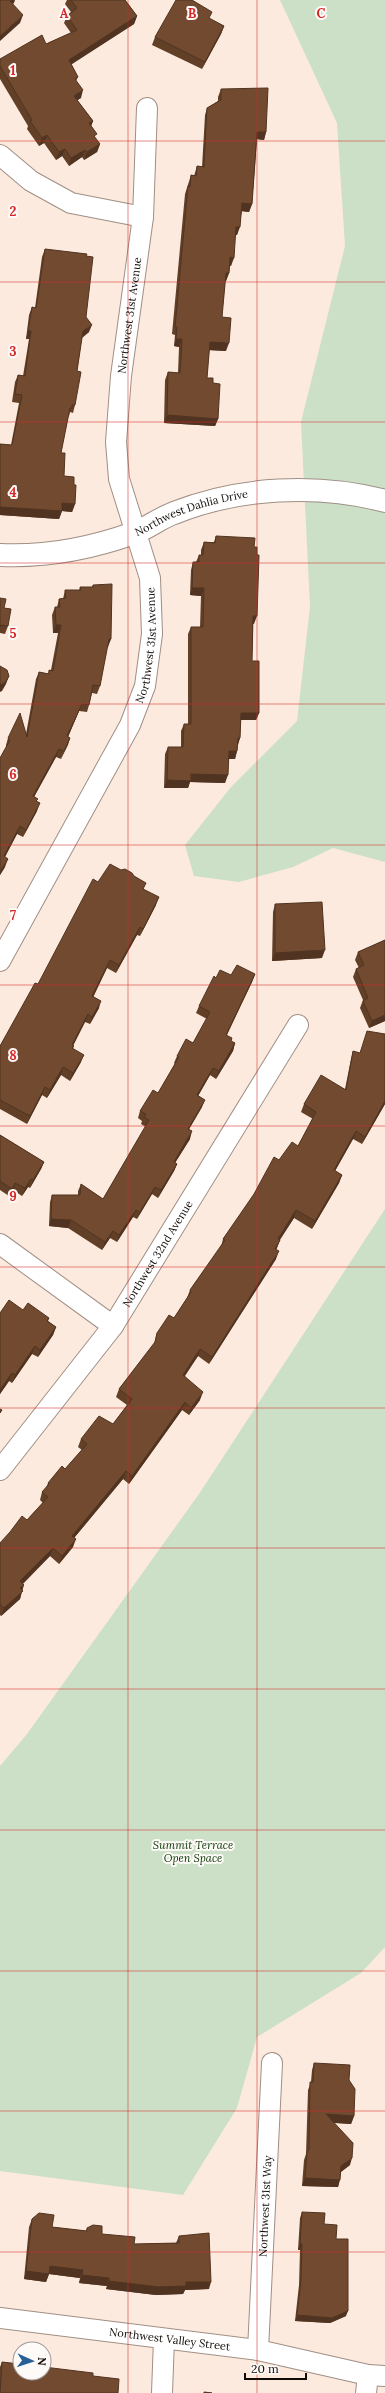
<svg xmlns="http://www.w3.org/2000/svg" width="385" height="2393" font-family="Lora,serif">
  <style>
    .green { fill: #cbe0c7 }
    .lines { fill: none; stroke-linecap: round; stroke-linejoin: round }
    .street-casing { stroke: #a08f85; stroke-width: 22 }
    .secondary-casing { stroke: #a08f85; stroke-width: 24 }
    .street { stroke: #fff; stroke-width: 20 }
    .secondary { stroke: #fff; stroke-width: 22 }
    .wall { fill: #624028 }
    .shaded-wall { fill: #503421 }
    .building { fill: #724a2f; stroke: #503421 }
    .grid { fill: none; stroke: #d62828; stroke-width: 1; stroke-opacity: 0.55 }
    .labels { text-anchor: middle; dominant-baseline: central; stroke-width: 4; stroke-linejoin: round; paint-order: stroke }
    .street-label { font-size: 11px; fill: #100b07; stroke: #fefaf8 }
    .park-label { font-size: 11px; font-style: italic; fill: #063700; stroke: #fefaf8 }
    .grid-label { font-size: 13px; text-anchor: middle; font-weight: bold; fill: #d62828; stroke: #fefaf8; stroke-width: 4; stroke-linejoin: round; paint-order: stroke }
  </style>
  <rect width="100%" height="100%" fill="#fceade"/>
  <g class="green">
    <polygon points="280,0 385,0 385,862 333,848 293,867 239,882 194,876 185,845 231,787 297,721 310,607 301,422 345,246 337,123"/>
    <polygon points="385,1209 385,1947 361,1973 257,2037 237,2108 183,2195 0,2171 0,1766 27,1734 199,1494"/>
  </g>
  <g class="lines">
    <g class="street-casing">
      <g id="street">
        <polyline points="0,155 31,181 71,203 143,217"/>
        <path id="s1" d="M 0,961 L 130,725 L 145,686 L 152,634 L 150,578 L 119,479 L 116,442 L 121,376 L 143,217 L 147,108"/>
        <polyline points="0,1244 113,1326"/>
        <path id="s2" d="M 0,1470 L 113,1326 L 298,1025"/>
        <path id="s3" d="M 0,2318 L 258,2350 L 368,2375 L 385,2376"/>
        <path id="s4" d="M 258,2350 L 272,2063"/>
        <polyline points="162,2393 164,2339"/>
        <polyline points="366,2393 368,2375"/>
      </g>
    </g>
    <g class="secondary-casing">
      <g id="secondary">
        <path id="s5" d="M 0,555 C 44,557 92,548 134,533 C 148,528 160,518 174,513 C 239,487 318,483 385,501"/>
      </g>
    </g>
    <use href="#street" class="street"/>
    <use href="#secondary" class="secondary"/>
  </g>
  <g class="wall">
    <polygon points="67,0 125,0 137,16 134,24 71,64 78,77 76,81 81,98 77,100 93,121 91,126 95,138 100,144 97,152 84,160 82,157 69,166 62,156 56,160 44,143 39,146 27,129 28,126 0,79 0,59 46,44 71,33 64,23 67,16 71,12 65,4"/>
    <polygon points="210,19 224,26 221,34 202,69 152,45 155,37"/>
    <polygon points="221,89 266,132 264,140 257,139 252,204 249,212 242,211 237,235 235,235 231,266 230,265 229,273 226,281 225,281 222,317 226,351 209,350 207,378 213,383 218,419 215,426 164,423 165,380 168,372 178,373 179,347 174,346 175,335 172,334 185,194 191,175 194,176 197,166 202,167 205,115 207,108 218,101 218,97"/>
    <polygon points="45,249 86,256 86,317 89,332 82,338 77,371 75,405 73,413 70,412 69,416 68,416 61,453 64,476 74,485 75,504 72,512 62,511 59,519 0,515 0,444 11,445 19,403 12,402 15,382 18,375 23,376 29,339 26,339 29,315 32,307 35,308 42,257"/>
    <polygon points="216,536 254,547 254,624 253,624 252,661 259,713 256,720 241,720 240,738 238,745 237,751 235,759 229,759 225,783 190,782 188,788 164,788 165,754 168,747 181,747 181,731 184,724 188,724 188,634 191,627 200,627 201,596 190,595 191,570 193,562 196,562 199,555 201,555 201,550 204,542 214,542"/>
    <polygon points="93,585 111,639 107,647 100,686 97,694 92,693 89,705 87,712 79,711 68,737 70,738 61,759 56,757 34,797 37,802 37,811 23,837 17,834 5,857 5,867 0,875 6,747 6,745 8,738 26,734 36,679 39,672 48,674 49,670 51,670 58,633 53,633 52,615 55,607 57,607 59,599 63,599 65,590 79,590 80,587 92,587"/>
    <polygon points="0,598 4,608 8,626 5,634 0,633"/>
    <polygon points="121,870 134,876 156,905 140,936 137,935 116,973 107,968 93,996 99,1008 90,1024 85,1022 73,1046 74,1046 73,1049 81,1062 70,1081 61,1075 47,1098 42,1095 27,1124 0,1109 0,1046 38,984 98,882"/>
    <polygon points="275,904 322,958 272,961 273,912"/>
    <polygon points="385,940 385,1021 369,1028 360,1008 363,1000 353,977 356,969 359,968 355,960 358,952"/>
    <polygon points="255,974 252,982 227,1035 231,1041 235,1043 233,1051 216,1079 210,1075 198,1096 202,1107 189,1129 190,1139 175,1163 177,1164 174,1171 158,1198 152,1194 137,1219 133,1217 117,1242 110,1238 102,1250 68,1228 49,1226 50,1202 52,1195 78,1195 78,1191 81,1184 103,1199 146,1127 141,1124 142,1121 138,1118 140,1111 158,1093 175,1064 174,1063 177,1056 193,1043 207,1019 196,1013 199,1006 216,978 231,975"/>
    <polygon points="353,1051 385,1104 362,1144 353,1139 335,1171 342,1175 339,1183 312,1229 294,1218 280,1240 276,1250 276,1259 209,1364 198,1356 185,1376 200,1400 189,1415 182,1410 129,1484 123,1479 74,1538 73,1547 59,1564 50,1556 23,1584 22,1590 20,1599 1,1616 0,1615 0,1543 27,1520 43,1503 40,1500 42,1492 46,1488 48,1483 65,1469 82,1450 78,1447 81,1439 113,1424 127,1405 116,1397 119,1389 154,1344 157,1333 174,1318 187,1298 190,1290 221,1247 223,1239 279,1160 298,1146 313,1119 301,1112 304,1104 345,1089 351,1059"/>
    <polygon points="0,1135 44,1162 41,1169 30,1188 28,1187 22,1196 13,1190 9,1196 0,1190"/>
    <polygon points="23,1310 49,1318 48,1321 56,1327 53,1335 38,1357 32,1354 12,1383 9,1381 0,1394 0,1313"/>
    <polygon points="314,2063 349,2080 354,2116 351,2124 334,2123 350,2165 341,2172 338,2187 302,2186 304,2160 306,2154 308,2090 311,2082 312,2070"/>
    <polygon points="302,2212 324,2224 336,2239 346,2316 330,2323 295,2321 299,2285 300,2250 298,2250 300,2218"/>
    <polygon points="32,2219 52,2227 86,2231 87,2228 102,2234 134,2244 176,2243 179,2236 209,2289 185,2290 183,2294 156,2295 106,2289 107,2286 79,2283 80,2278 49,2274 46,2282 24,2279 29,2227"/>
    <polygon points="2,2362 93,2376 0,2393 0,2367"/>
  </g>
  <g class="shaded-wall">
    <polygon points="12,0 15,0 14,3 7,9 10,1"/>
    <polygon points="23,15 20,23 0,41 0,36"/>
    <polygon points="137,16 134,24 66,68 69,60"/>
    <polygon points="224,26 221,34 202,69 205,62"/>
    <polygon points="83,90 81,98 71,104 74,96"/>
    <polygon points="93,121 90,129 89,123"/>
    <polygon points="257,132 266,132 264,140 255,139"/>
    <polygon points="47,135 44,143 39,146 42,138"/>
    <polygon points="100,144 97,152 84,160 87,152"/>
    <polygon points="65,149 62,156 56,160 59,152"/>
    <polygon points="85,150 82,157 69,166 71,158"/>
    <polygon points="242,203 252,204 249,212 240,211"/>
    <polygon points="236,227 240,227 237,235 233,235"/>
    <polygon points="230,257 234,258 231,266 228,265"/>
    <polygon points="226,273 229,273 226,281 223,281"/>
    <polygon points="92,325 89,332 80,339 83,331"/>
    <polygon points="28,331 31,331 29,339 26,339"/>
    <polygon points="176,339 182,339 179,347 174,346"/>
    <polygon points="210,342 229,343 226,351 207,350"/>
    <polygon points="167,415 218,419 215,426 164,423"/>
    <polygon points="62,503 75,504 72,512 62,511 59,519 0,515 0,507"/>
    <polygon points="192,588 204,588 201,596 190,595"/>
    <polygon points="253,616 257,616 254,624 250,624"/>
    <polygon points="56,625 61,625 58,633 53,633"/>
    <polygon points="109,639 111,639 108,647 106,647"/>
    <polygon points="9,676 6,684 2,691 0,692 0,685"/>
    <polygon points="82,704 79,711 65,744 67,736"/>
    <polygon points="241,713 259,713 256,720 238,720"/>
    <polygon points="70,738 68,745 61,759 64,751"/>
    <polygon points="238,738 240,738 237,746"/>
    <polygon points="59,749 56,757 30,804 33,796"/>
    <polygon points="229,751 237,751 235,759 226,759"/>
    <polygon points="191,774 228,775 225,783 190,782 188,788 164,788 167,780"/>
    <polygon points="40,803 37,811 23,837 26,830"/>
    <polygon points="20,826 17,834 1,864 4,856"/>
    <polygon points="8,859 5,867 0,875 0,872"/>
    <polygon points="159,897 156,905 140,936 143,929"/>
    <polygon points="140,927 137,935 116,973 119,965"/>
    <polygon points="325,950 322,958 272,961 275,953"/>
    <polygon points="110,960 107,968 90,1004 92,996"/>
    <polygon points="255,974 252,982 223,1042 226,1035"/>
    <polygon points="101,1001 99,1008 90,1024 92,1017"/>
    <polygon points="88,1014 85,1022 69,1053 72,1045"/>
    <polygon points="385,1015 385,1021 369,1028 372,1021"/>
    <polygon points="235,1043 233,1051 216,1079 219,1071"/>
    <polygon points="84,1055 81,1062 70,1081 73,1073"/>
    <polygon points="63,1067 61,1075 47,1098 50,1090"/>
    <polygon points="213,1068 210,1075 194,1103 197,1095"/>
    <polygon points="45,1087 42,1095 27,1124 30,1116"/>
    <polygon points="205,1100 202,1107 185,1136 188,1129"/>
    <polygon points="385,1101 385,1104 362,1144 365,1137"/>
    <polygon points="192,1131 190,1139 171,1169 174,1162"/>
    <polygon points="356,1131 353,1139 331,1178 334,1170"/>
    <polygon points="44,1162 41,1169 30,1188 33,1180"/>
    <polygon points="177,1164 174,1171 158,1198 161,1190"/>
    <polygon points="342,1175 339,1183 312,1229 315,1221"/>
    <polygon points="31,1179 28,1187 22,1196 25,1188"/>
    <polygon points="15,1183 13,1190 9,1196 12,1189"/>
    <polygon points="155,1187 152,1194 137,1219 140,1212"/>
    <polygon points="136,1210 133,1217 117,1242 119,1235"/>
    <polygon points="296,1210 294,1218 275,1246 278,1239"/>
    <polygon points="51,1219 71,1220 68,1228 49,1226"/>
    <polygon points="113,1231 110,1238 102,1250 105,1242"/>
    <polygon points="280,1240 277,1248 272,1256 275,1249"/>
    <polygon points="279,1251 276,1259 209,1364 212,1357"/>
    <polygon points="56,1327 53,1335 38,1357 40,1350"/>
    <polygon points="35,1346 32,1354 12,1383 15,1375"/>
    <polygon points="200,1349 198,1356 180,1382 183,1375"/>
    <polygon points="12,1373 9,1381 0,1394 0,1390"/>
    <polygon points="203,1392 200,1400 189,1415 191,1408"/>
    <polygon points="185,1402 182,1410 129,1484 132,1476"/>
    <polygon points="126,1471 123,1479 69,1544 72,1536"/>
    <polygon points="76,1539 73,1547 59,1564 62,1556"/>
    <polygon points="53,1548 50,1556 17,1589 20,1581"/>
    <polygon points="24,1585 20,1599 1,1616 4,1608 20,1588"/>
    <polygon points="326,2114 354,2116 351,2124 324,2122"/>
    <polygon points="352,2158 350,2165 338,2174 341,2166"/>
    <polygon points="305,2178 340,2180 338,2187 302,2186"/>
    <polygon points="300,2244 302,2244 300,2250 298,2250"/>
    <polygon points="50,2266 83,2270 80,2278 49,2274 46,2282 24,2279 26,2271"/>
    <polygon points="82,2275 109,2278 107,2286 79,2283"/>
    <polygon points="109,2281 186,2282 211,2282 209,2289 185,2290 183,2294 156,2295 106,2289"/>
    <polygon points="348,2311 346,2316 330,2323 295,2321 297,2315"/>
  </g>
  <g class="building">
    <polygon points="0,0 12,0 10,1 23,15 0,36"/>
    <polygon points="71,0 125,0 137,16 69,60 78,77 75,79 83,90 74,96 93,121 89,123 97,134 94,136 100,144 87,152 85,150 71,158 65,149 59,152 47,135 42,138 30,121 32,120 0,66 0,59 42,35 46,44 77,30 67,16 77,8"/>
    <polygon points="176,0 192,0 212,12 209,18 224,26 205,62 155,37"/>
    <polygon points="268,88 266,132 257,132 252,204 242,203 240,227 236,227 234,258 230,257 229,273 226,273 222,317 231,318 229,343 210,342 207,378 213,378 213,383 220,384 218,419 167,415 168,372 180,373 182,339 176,339 177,327 175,327 188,186 190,187 191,175 196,176 197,166 204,167 207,108 221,100 221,89"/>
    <polygon points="45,249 87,254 86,256 93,257 86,317 92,325 83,331 77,371 81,372 75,405 72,405 72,408 70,408 61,453 65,453 64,476 74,477 74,485 76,485 75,504 62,503 62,511 0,507 0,444 12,445 22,395 15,394 18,375 25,376 31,331 28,331 32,307 36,308"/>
    <polygon points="216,536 255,538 254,547 257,547 257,555 259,555 257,616 253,616 252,661 259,661 259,713 241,713 240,738 238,738 237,751 229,751 228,775 191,774 191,781 167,780 168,747 183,747 184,724 191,724 191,627 203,627 204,588 192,588 193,562 199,562 199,555 203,555 204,542 215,543"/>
    <polygon points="112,584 111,639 109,639 100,686 93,685 89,705 82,704 67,736 70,738 64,751 59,749 33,796 38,799 36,801 40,803 26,830 20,826 4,856 8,859 0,872 0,758 10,740 8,738 20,713 27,737 39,672 49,674 49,670 53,671 61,625 56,625 55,607 60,607 59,599 66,598 65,590 81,590 80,587 93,587 93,585"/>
    <polygon points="0,598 6,599 4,608 11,609 8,626 1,625 0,627"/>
    <polygon points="0,666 7,670 9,676 5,683 0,685"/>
    <polygon points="110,864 121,870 125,869 132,873 134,876 146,883 143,889 159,897 143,929 140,927 119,965 110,960 92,996 101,1001 92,1017 88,1014 72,1045 74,1046 72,1048 84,1055 73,1073 63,1067 50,1090 45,1087 30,1116 0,1100 0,1046 35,983 38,984 93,879 98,882"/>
    <polygon points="322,902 325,950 275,953 275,904"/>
    <polygon points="385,940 385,1015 372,1021 363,1001 368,998 356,969 364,965 358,952"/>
    <polygon points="237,965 255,974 226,1035 232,1038 231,1041 235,1043 219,1071 213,1068 197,1095 205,1100 188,1129 192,1131 174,1162 177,1164 161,1190 155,1187 140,1212 136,1210 119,1235 113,1231 105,1242 71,1220 51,1219 52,1195 80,1195 81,1184 103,1199 149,1120 144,1117 146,1114 140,1111 153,1090 158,1093 179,1057 177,1056 186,1039 193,1043 210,1012 199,1006 214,976 216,978 220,970 231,975"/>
    <polygon points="367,1031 385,1034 385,1101 365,1137 356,1131 334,1170 342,1175 315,1221 296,1210 278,1239 280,1240 275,1249 279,1251 212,1357 200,1349 183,1375 203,1392 191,1408 185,1402 132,1476 126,1471 72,1536 76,1539 62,1556 53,1548 20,1581 24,1585 20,1588 23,1591 4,1608 0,1604 0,1543 10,1532 22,1516 27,1520 48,1497 42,1492 49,1484 48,1483 62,1466 65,1469 87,1444 81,1439 99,1416 113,1424 132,1399 119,1389 155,1342 157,1333 169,1315 174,1318 191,1292 190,1290 225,1240 223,1239 254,1194 274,1157 279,1160 292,1142 298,1146 316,1112 304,1104 321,1075 346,1090 353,1051 360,1053"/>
    <polygon points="0,1135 44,1162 33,1180 31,1179 25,1188 15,1183 12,1189 0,1181"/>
    <polygon points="9,1300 23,1310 28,1303 49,1318 47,1321 56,1327 40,1350 35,1346 15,1375 12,1373 0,1390 0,1313"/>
    <polygon points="0,1409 2,1410 0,1413"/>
    <polygon points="314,2063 350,2065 349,2080 355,2089 354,2116 326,2114 353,2143 352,2158 341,2166 340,2180 305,2178 307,2152 309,2150 310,2082 313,2082"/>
    <polygon points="302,2212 325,2213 324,2224 337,2225 336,2239 348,2239 348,2311 332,2318 297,2315 301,2280 302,2244 300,2244"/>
    <polygon points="39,2213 54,2215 52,2227 87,2231 87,2228 93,2225 102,2226 102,2234 135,2237 134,2244 179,2243 179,2236 209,2233 211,2282 186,2282 186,2286 159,2287 109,2281 109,2278 82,2275 83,2270 50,2266 49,2274 26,2271 32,2219"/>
    <polygon points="2,2362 20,2364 20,2373 44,2373 44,2367 93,2373 93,2376 119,2379 118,2393 0,2393"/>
    <polygon points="204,2392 212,2393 204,2393"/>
  </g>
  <path class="grid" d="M 128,0 L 128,2393M 257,0 L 257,2393M 0,141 L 385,141M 0,282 L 385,282M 0,422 L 385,422M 0,563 L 385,563M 0,704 L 385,704M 0,845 L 385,845M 0,985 L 385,985M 0,1126 L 385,1126M 0,1267 L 385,1267M 0,1408 L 385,1408M 0,1548 L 385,1548M 0,1689 L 385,1689M 0,1830 L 385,1830M 0,1971 L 385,1971M 0,2111 L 385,2111M 0,2252 L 385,2252"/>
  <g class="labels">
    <g class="street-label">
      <text stroke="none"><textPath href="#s1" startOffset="688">Northwest 31st Avenue</textPath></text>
      <text stroke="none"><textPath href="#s5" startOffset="198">Northwest Dahlia Drive</textPath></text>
      <text stroke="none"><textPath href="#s1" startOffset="352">Northwest 31st Avenue</textPath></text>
      <text stroke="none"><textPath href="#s2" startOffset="268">Northwest 32nd Avenue</textPath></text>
      <text stroke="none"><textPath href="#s4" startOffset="144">Northwest 31st Way</textPath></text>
      <text stroke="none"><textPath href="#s3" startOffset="171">Northwest Valley Street</textPath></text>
    </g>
    <g class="park-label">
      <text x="193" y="1845">Summit Terrace<tspan x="193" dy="13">Open Space</tspan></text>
    </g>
  </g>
  <g class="grid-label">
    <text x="64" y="18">A</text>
    <text x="192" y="18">B</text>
    <text x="321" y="18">C</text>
    <text x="13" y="75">1</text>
    <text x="13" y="216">2</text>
    <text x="13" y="356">3</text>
    <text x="13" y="497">4</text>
    <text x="13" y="638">5</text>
    <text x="13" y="779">6</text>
    <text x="13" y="920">7</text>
    <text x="13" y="1060">8</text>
    <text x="13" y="1201">9</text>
  </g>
  <g transform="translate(32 2361) rotate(93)"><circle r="19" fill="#fefaf8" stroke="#9f9a98"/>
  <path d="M0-3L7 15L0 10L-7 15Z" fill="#275f97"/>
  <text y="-6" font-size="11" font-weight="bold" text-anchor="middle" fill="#100b07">N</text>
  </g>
  <path d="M245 2373v6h61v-6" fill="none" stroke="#100b07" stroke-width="2"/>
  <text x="251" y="2373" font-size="12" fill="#100b07" stroke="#fefaf8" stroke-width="3" paint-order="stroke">20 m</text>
</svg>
